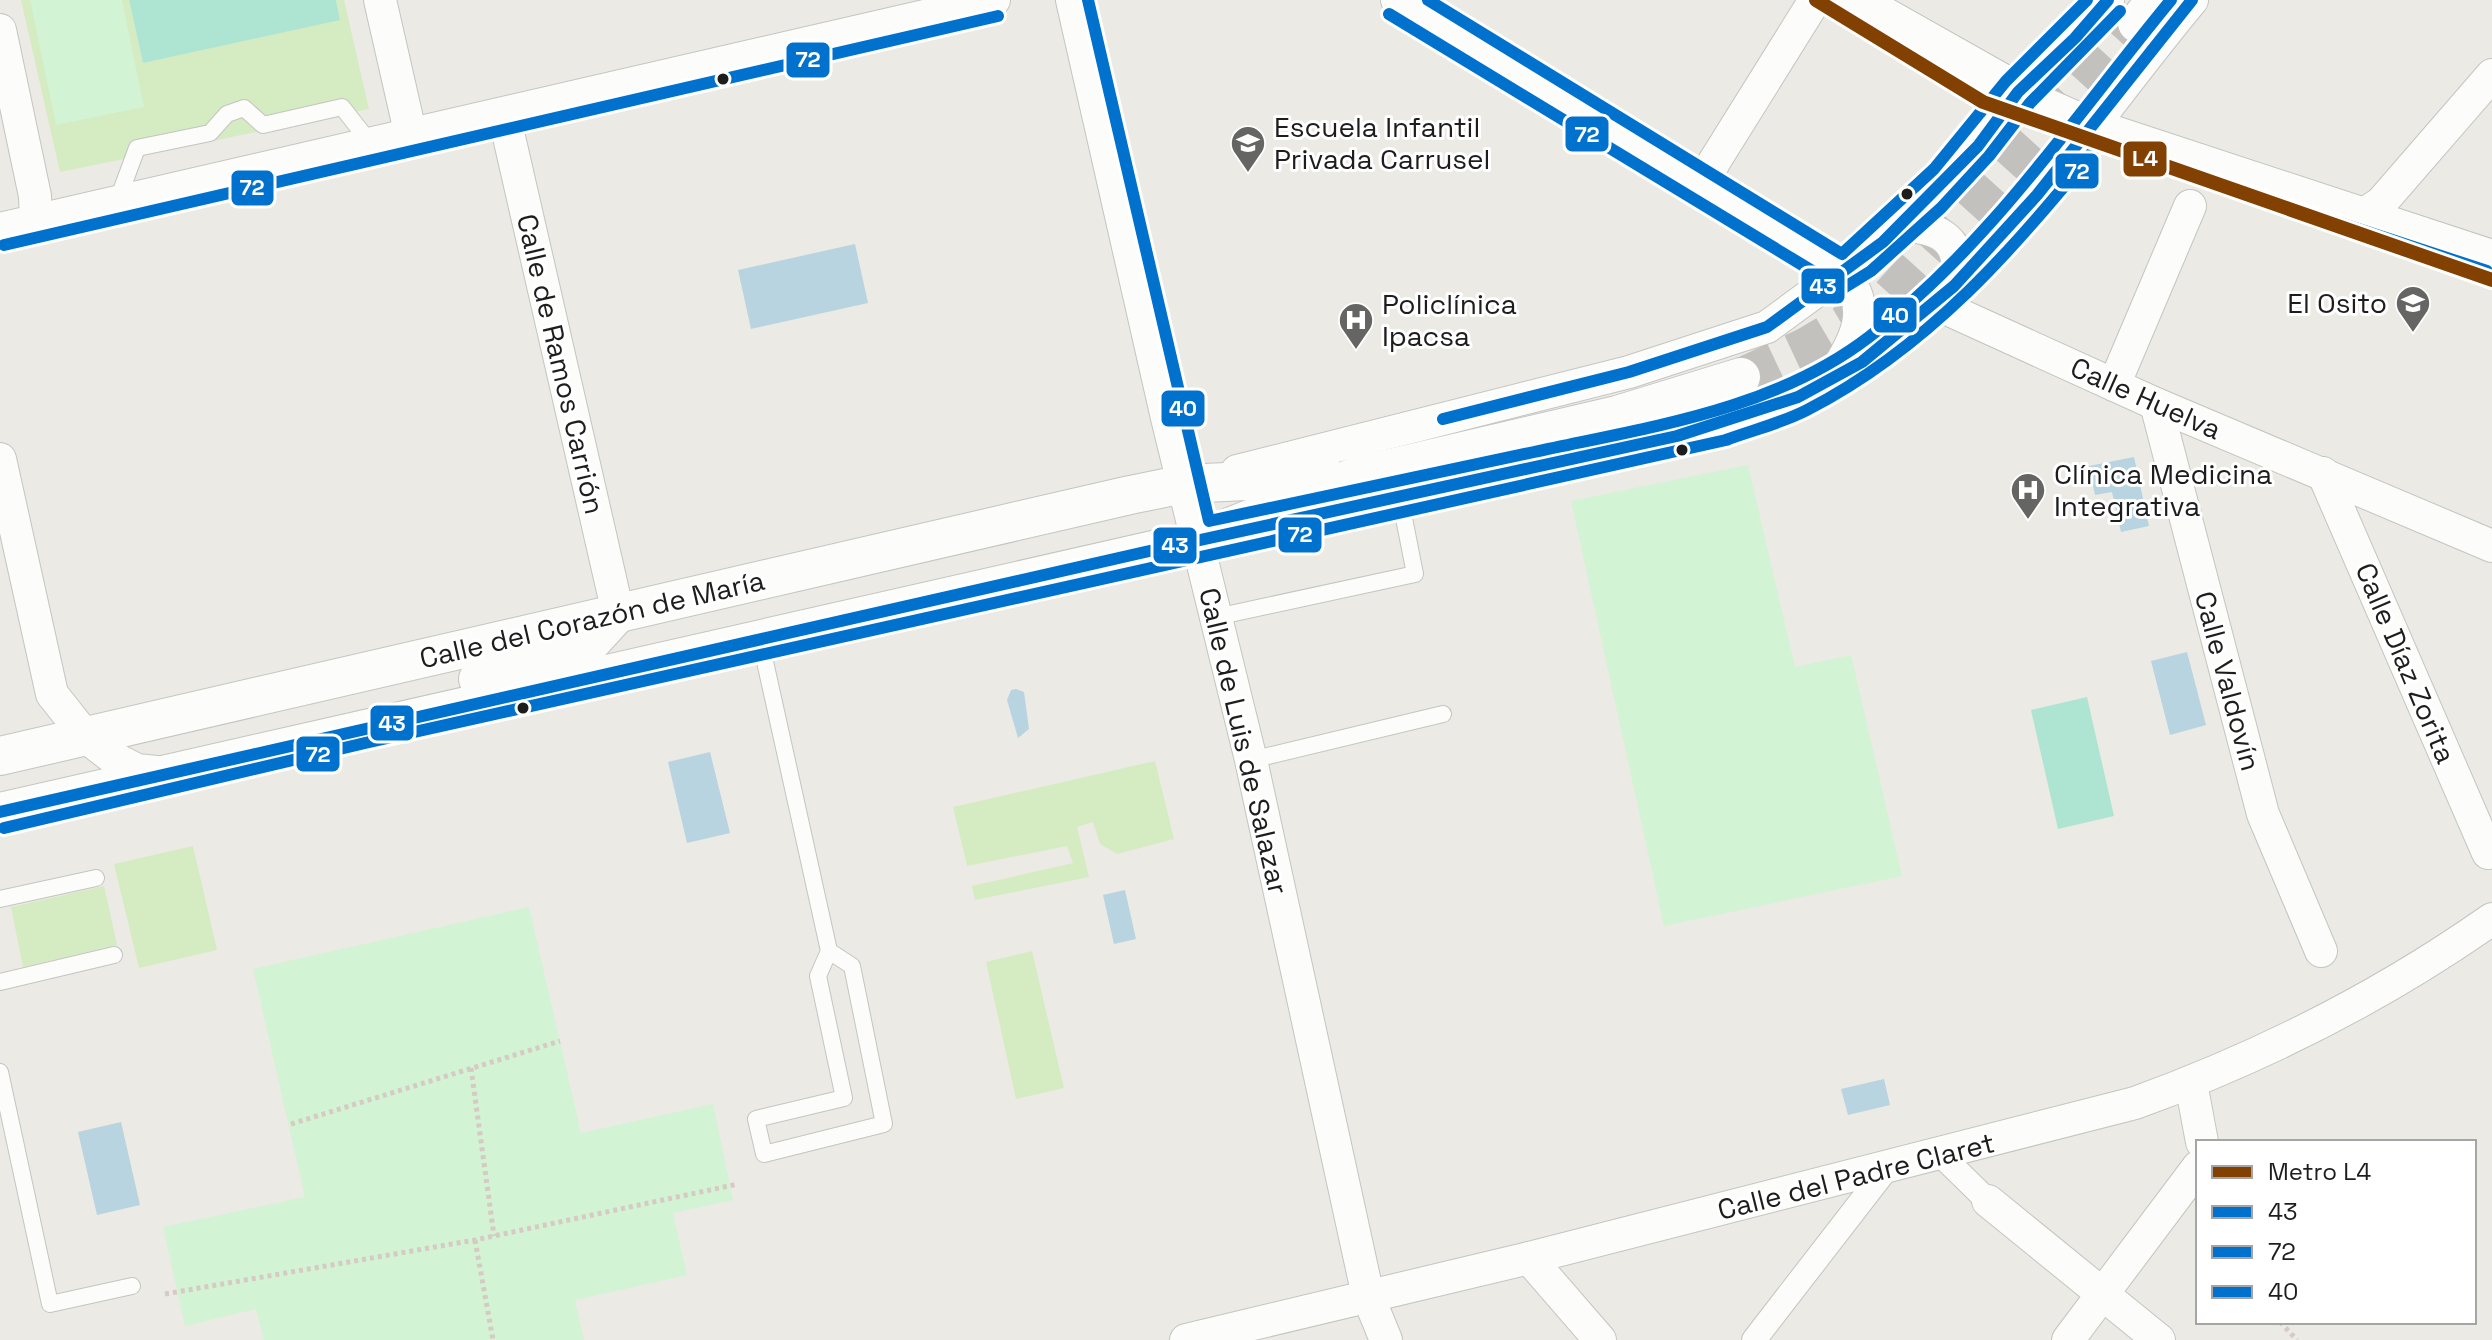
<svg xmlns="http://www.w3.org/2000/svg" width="2492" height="1340" font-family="'Space Grotesk',sans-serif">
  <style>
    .grass { fill: #d5ebc2 }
    .park { fill: #d2f3d4 }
    .pitch { fill: #aee5d2 }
    .water { fill: #b7d4e0 }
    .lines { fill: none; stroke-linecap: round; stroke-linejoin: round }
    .tertiary-tunnel { stroke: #c3c1bd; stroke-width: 38; stroke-dasharray: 38 19; stroke-linecap: butt }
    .service-casing { stroke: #c4c4c1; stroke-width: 18 }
    .pedestrian-casing { stroke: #c4c4c1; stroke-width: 26 }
    .minor-casing { stroke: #c4c4c1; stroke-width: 34 }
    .tertiary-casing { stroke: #c4c4c1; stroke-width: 40 }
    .path { stroke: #d7c9c4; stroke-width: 5; stroke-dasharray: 4 4; stroke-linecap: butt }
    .service { stroke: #fcfcfb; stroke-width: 16 }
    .pedestrian { stroke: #fcfcfb; stroke-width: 24 }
    .minor { stroke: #fcfcfb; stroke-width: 32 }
    .tertiary { stroke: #fcfcfb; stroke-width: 38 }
    .bus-1-casing { stroke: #fff; stroke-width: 18 }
    .bus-2-casing { stroke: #fff; stroke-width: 18 }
    .bus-3-casing { stroke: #fff; stroke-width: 18 }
    .bus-1 { stroke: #0072ce; stroke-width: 12 }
    .bus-2 { stroke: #0072ce; stroke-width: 12 }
    .bus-3 { stroke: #0072ce; stroke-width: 12 }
    .metro-1-casing { stroke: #fff; stroke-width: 20 }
    .metro-1 { stroke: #824100; stroke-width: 14 }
    .bus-dot { fill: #1d1d1d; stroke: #fff; stroke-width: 3 }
    .labels { text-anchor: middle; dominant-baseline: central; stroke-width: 6; stroke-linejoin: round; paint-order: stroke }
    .poi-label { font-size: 28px; fill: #1d1d1d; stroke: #fff; text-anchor: start }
    .street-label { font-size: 28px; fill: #1d1d1d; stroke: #fff }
    .line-badge { stroke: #fff; stroke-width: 3 }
    .badge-label { font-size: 22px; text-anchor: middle; font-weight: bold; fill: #fff }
  </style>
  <rect width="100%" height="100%" fill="#eceae5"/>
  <g class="grass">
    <polygon points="21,0 129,0 143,63 340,19 336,0 344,0 369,109 60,172"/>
    <polygon points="1155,761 1174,839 1117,854 1100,844 1093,822 1077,827 1089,877 975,900 972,886 1073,863 1067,846 967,866 953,807"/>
    <polygon points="193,846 217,950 139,968 114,864"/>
    <polygon points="104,886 117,945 23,967 11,907"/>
    <polygon points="1032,951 1064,1088 1016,1099 986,962"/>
  </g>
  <g class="park">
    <polygon points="30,0 122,0 144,107 56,125"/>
    <polygon points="1748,465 1795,667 1851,655 1902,876 1664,926 1571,501"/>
    <polygon points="529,907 581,1133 713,1104 733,1200 673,1213 687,1275 575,1300 584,1340 264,1340 256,1309 185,1326 163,1227 305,1197 253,969"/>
  </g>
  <g class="pitch">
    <polygon points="129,0 336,0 340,20 143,63"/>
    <polygon points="2087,697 2114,816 2058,829 2031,710"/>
  </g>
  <g class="water">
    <polygon points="855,244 868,303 751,329 738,270"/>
    <polygon points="2134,457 2149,526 2121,532 2112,492 2095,495 2089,466"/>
    <polygon points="2187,652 2206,725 2170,735 2151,661"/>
    <polygon points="1016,689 1024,692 1029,729 1018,738 1007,700 1011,690"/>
    <polygon points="710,752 730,833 687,843 668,762"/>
    <polygon points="1125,890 1136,939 1114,944 1103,895"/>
    <polygon points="1884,1079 1890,1105 1848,1115 1841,1089"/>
    <polygon points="121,1122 140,1205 97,1215 78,1132"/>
  </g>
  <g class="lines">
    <polyline class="tertiary-tunnel" points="1741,377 1805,347 1888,298 2137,23"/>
    <g class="service-casing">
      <g id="service">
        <polyline points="117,202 137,148 210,133 227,114 244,108 263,125 342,107 371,144"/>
        <polyline points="1216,617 1415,574 1400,498"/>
        <polyline points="760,639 829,951 818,976 844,1098 756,1119 764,1154 884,1124 852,966 829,951"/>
        <polyline points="1251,760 1443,714"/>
        <polyline points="0,899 96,878"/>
        <polyline points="0,982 114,955"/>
        <polyline points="0,1072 50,1304 132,1286"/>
      </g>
    </g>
    <g class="pedestrian-casing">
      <g id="pedestrian">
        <polyline points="1941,1155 1988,1201"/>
        <polyline points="1754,1340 1887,1168"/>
      </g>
    </g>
    <g class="minor-casing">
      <g id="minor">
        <polyline points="380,0 411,136"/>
        <polyline points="1072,0 1167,418 1251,760 1368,1296 1386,1340"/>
        <path d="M 1397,0 L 1843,273 C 1874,308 1855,342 1833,375"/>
        <polyline points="0,30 35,196 36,221"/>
        <polyline points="2018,92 2093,125 2492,256"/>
        <polyline points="504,115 618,613"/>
        <polyline points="1704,185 1714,162 1815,0"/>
        <polyline points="2364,214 2381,203 2492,75"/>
        <path d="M 1899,226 C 1940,226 1967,241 1954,286"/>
        <polyline points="0,229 994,0"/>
        <polyline points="1934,303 2156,404 2492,546"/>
        <polyline points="2114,385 2190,206"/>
        <polyline points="2156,404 2263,814 2321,951"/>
        <polyline points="0,459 52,694 86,737 112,757 137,770 165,773"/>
        <polyline points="1237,471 1629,372 1767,327 1883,242 1978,146 2018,92 2075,38 2108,0"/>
        <polyline points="2323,473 2488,853"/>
        <path d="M 1263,526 C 1363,505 1463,484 1564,461 C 1666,439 1776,420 1865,360 C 2000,269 2089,123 2192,0"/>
        <polyline points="2191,1083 2202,1142"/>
        <polyline points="1988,1201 2159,1340"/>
        <polyline points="1529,1258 1600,1340"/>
        <path d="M 1186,1340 L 1529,1258 L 2135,1103 C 2262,1057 2381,997 2492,919"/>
        <polyline points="2068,1340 2198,1167"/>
      </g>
    </g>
    <g class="tertiary-casing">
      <g id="tertiary">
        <polyline points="1855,0 2018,92"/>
        <polyline points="2137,23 2156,0"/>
        <polyline points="478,679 586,648 618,613"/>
        <polyline points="0,756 1130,495 1184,484 1327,477"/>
        <polyline points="0,812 1197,540 1357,476 1617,415 1741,377"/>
      </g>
    </g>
    <g class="path">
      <polyline points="471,1068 494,1236"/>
      <polyline points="291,1124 560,1041"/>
      <polyline points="475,1240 493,1340"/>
      <polyline points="165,1294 475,1240 738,1184"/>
      <polyline points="2280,1322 2297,1340"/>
    </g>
    <use href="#service" class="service"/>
    <use href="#pedestrian" class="pedestrian"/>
    <use href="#minor" class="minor"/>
    <use href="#tertiary" class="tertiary"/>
    <g class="bus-1-casing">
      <g id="bus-1">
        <polyline points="1443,419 1629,372 1767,327 1883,242 1978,146 2018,92 2075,38 2108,0"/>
        <polyline points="0,812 1145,552 1677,436 1798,397 1862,362 1954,286 2037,195 2192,0"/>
      </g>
    </g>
    <g class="bus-2-casing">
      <g id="bus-2">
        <polyline points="1389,14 1842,289 1871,271 1941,208 1989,156 2030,103 2120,11"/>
        <polyline points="4,245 998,16"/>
        <path d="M 4,828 L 365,743 L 1726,440 C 1753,430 1782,423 1807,410 C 1928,348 2015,248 2099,144 L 2487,271"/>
      </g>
    </g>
    <g class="bus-3-casing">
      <g id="bus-3">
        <path d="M 1088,0 L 1209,521 C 1318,498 1426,475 1534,452 C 1649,427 1774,410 1869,337 C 1989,246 2076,115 2171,0"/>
        <polyline points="1428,0 1842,254 1934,169 2006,81 2087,0"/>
      </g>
    </g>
    <use href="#bus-1" class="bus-1"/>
    <use href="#bus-2" class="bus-2"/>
    <use href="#bus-3" class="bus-3"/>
    <g class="metro-1-casing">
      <polyline id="metro-1" points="1816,0 1983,102 2492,280"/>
    </g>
    <use href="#metro-1" class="metro-1"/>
  </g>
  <defs>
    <g id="school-pin" transform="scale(1.8)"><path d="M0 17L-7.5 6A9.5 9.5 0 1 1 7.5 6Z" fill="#656563" stroke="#fff"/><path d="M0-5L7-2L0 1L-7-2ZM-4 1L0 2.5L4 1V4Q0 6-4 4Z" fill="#fff"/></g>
    <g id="hospital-pin" transform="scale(1.8)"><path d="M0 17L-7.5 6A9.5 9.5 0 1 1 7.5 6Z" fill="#656563" stroke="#fff"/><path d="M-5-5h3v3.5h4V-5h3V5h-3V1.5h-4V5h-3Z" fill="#fff"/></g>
  </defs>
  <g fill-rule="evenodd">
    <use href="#school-pin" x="1248" y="143"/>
    <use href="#school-pin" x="2413" y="303"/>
    <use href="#hospital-pin" x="1356" y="320"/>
    <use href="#hospital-pin" x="2028" y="490"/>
  </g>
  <g class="bus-dot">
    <circle cx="723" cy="79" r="7"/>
    <circle cx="1907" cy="194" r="7"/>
    <circle cx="1682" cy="450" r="7"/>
    <circle cx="523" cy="708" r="7"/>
  </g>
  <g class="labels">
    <g class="poi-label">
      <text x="1274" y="127">Escuela Infantil<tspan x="1274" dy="32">Privada Carrusel</tspan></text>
      <text x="2387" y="303" text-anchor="end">El Osito</text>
      <text x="1382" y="304">Policlínica<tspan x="1382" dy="32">Ipacsa</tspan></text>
      <text x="2054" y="474">Clínica Medicina<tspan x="2054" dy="32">Integrativa</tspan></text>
    </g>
    <g class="street-label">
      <text transform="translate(561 364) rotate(77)">Calle de Ramos Carrión</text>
      <text transform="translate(2146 398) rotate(24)">Calle Huelva</text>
      <text transform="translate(592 619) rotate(-13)">Calle del Corazón de María</text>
      <text transform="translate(2406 663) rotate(67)">Calle Díaz Zorita</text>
      <text transform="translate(2228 681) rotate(75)">Calle Valdovín</text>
      <text transform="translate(1244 741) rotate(77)">Calle de Luis de Salazar</text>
      <text transform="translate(1856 1176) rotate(-14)">Calle del Padre Claret</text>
    </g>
  </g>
  <g class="line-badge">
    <rect x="785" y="41" width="46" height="38" rx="8" fill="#0072ce"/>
    <rect x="1564" y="115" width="46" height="38" rx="8" fill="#0072ce"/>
    <rect x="2122" y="140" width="46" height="38" rx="8" fill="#824100"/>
    <rect x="2054" y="152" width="46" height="38" rx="8" fill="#0072ce"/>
    <rect x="230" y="169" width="45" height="38" rx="8" fill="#0072ce"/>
    <rect x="1800" y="267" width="46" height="38" rx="8" fill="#0072ce"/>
    <rect x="1872" y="296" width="46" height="38" rx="8" fill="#0072ce"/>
    <rect x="1160" y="389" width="46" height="39" rx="8" fill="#0072ce"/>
    <rect x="1277" y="516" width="46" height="38" rx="8" fill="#0072ce"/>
    <rect x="1152" y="526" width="46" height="39" rx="8" fill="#0072ce"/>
    <rect x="369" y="704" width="46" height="38" rx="8" fill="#0072ce"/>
    <rect x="295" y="735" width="46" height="38" rx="8" fill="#0072ce"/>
  </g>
  <g class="badge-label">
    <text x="808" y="67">72</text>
    <text x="1587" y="142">72</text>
    <text x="2145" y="166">L4</text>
    <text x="2077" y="179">72</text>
    <text x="252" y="195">72</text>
    <text x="1823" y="294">43</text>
    <text x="1895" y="323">40</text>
    <text x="1183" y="416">40</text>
    <text x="1300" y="542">72</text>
    <text x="1175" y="553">43</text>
    <text x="392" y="731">43</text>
    <text x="318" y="762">72</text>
  </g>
  <rect x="2196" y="1140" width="280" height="184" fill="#ffffff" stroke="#a5a5a5" stroke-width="2"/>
  <rect x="2212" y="1166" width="40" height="12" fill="#824100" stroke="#a5a5a5" stroke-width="2"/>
  <text x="2268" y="1180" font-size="24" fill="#1d1d1d">Metro L4</text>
  <rect x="2212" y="1206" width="40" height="12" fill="#0072ce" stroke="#a5a5a5" stroke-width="2"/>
  <text x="2268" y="1220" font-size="24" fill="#1d1d1d">43</text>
  <rect x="2212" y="1246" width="40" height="12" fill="#0072ce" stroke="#a5a5a5" stroke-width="2"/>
  <text x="2268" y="1260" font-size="24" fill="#1d1d1d">72</text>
  <rect x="2212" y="1286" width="40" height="12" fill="#0072ce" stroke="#a5a5a5" stroke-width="2"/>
  <text x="2268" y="1300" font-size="24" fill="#1d1d1d">40</text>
</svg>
